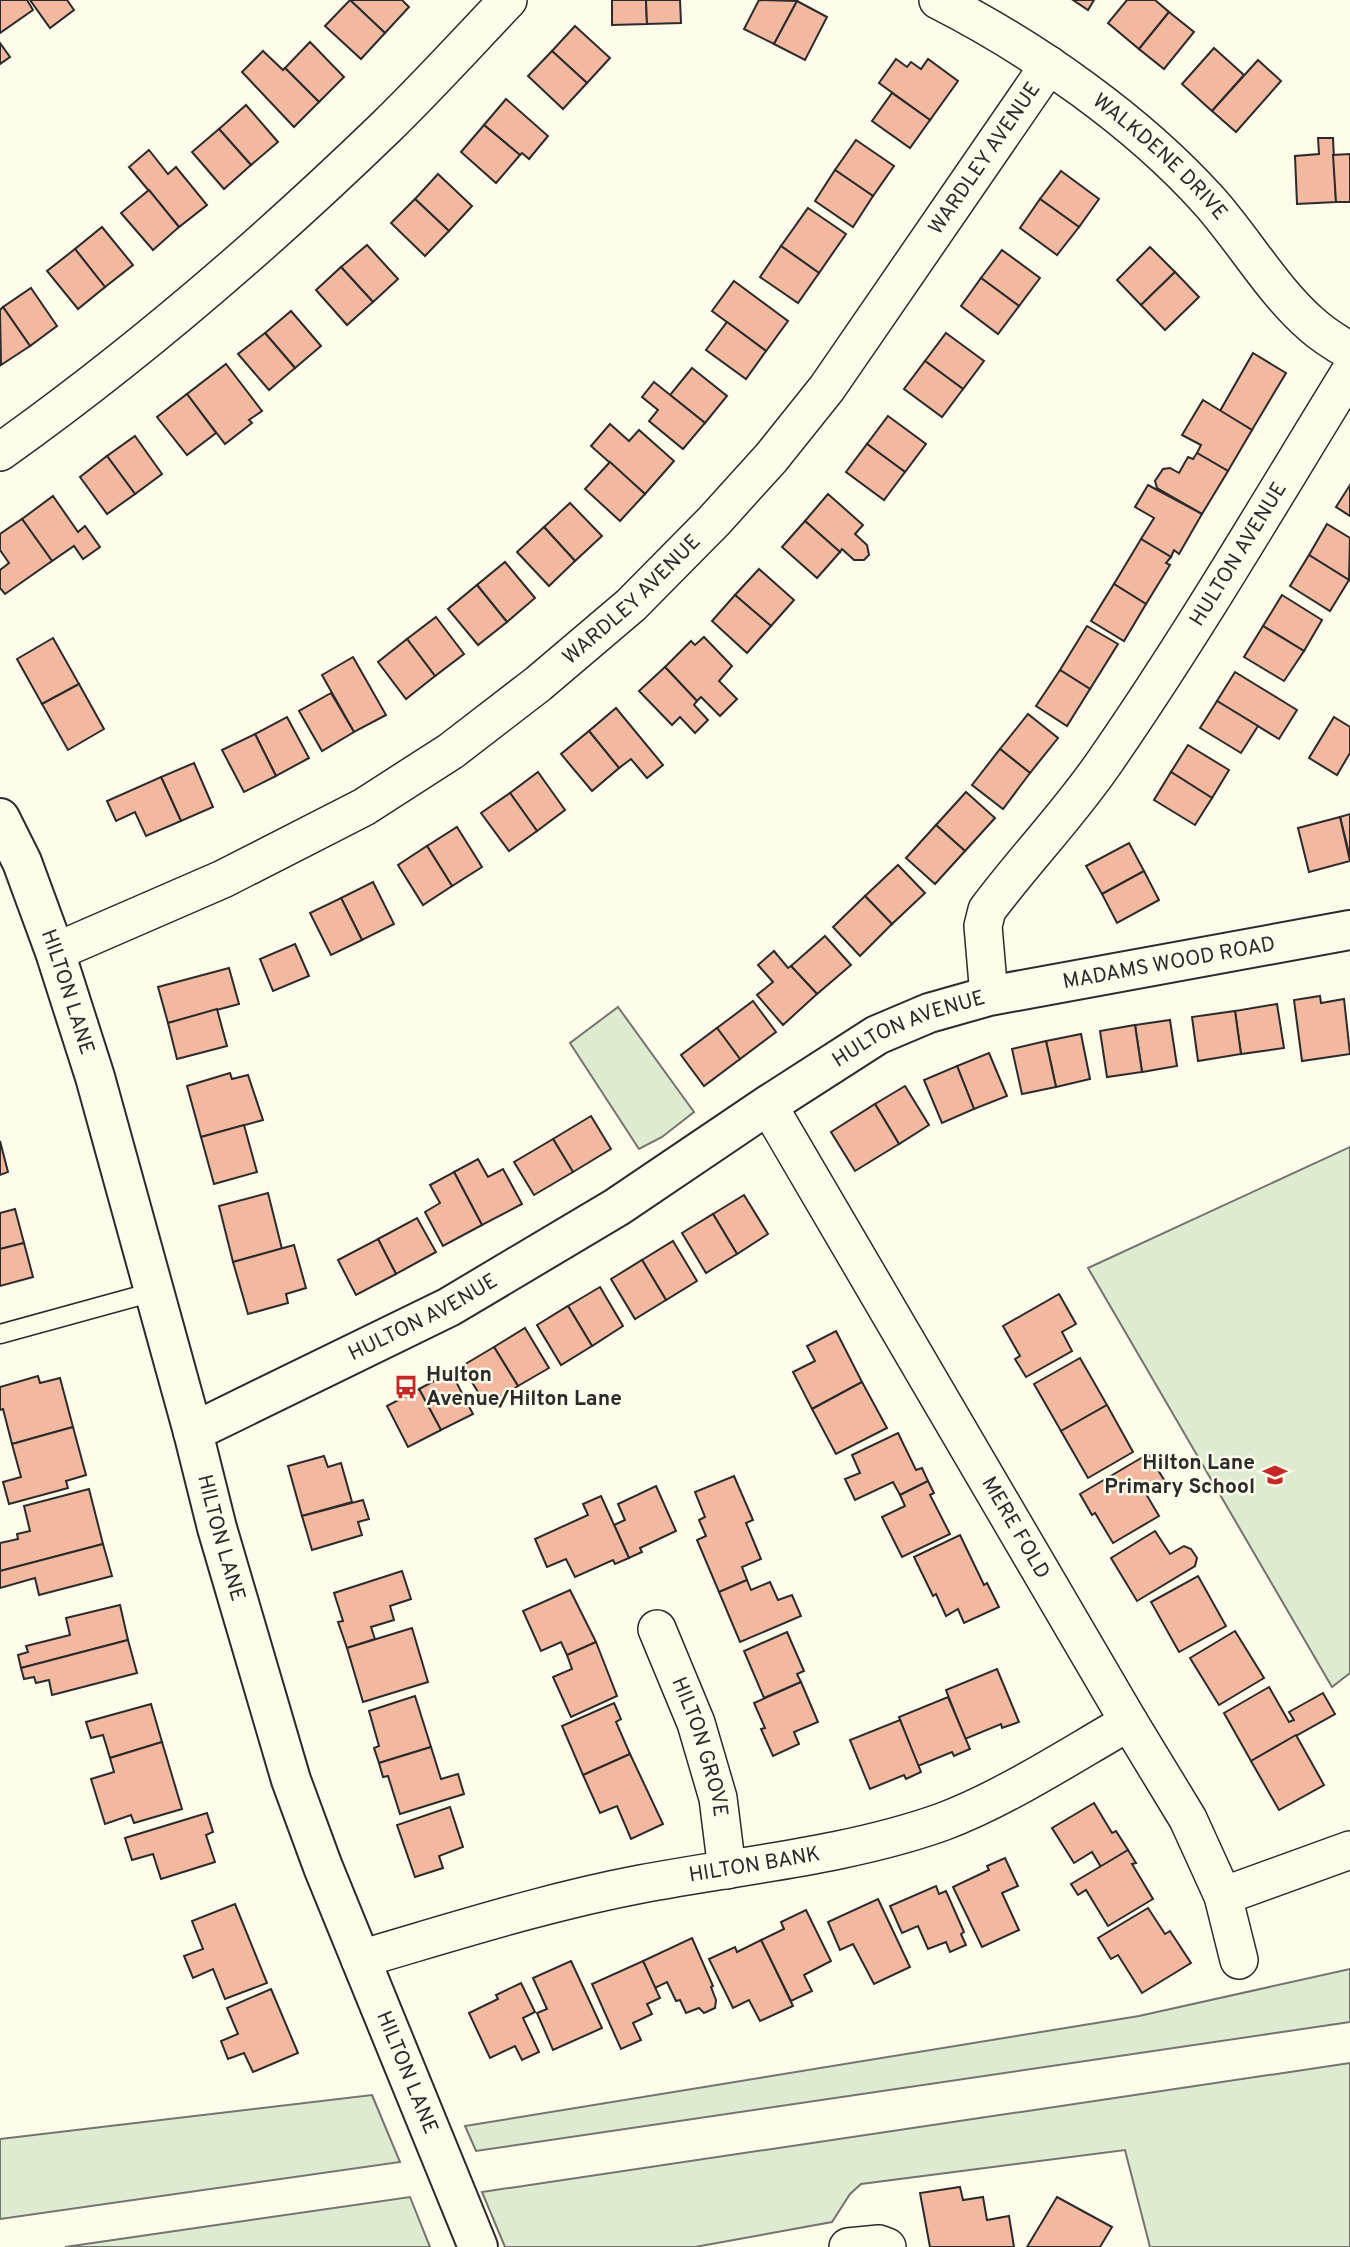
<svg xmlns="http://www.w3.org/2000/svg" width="1350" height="2247" font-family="Overpass,sans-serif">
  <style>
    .green { fill: #deebd1; stroke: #74746e; stroke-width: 2 }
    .building { fill: #f2b8a0; stroke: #2b2b2b; stroke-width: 2 }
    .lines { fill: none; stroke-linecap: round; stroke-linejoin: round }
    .service-casing { stroke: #2b2b2b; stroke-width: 21 }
    .minor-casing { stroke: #2b2b2b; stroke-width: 40 }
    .tertiary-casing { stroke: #2b2b2b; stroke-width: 42 }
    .service { stroke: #fdfbea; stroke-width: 18 }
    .minor { stroke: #fdfbea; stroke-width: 37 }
    .tertiary { stroke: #fdfbea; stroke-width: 38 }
    .labels { text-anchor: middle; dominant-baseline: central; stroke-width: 5; stroke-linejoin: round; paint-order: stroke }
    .street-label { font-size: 21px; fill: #2b2b2b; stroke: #fdfbea }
    .poi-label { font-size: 21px; font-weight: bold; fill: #2b2b2b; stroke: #fdfbea; text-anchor: start }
  </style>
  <rect width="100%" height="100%" fill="#fdfbea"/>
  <g class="green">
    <polygon points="618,1007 694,1112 662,1137 639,1149 570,1043"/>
    <polygon points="1350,1147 1350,1673 1332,1687 1088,1268"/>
    <polygon points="1350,1969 1350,2022 476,2151 465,2126 1139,2016"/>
    <polygon points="1350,2063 1350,2247 1150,2247 1125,2150 861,2184 850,2194 832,2222 695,2247 505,2247 482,2192"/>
    <polygon points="372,2095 400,2162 0,2219 0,2139"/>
    <polygon points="410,2197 430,2247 65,2247"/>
  </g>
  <g class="building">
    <polygon points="0,0 27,0 33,10 0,33"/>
    <polygon points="30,0 67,0 74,10 50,28"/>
    <polygon points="350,0 402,0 409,7 385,33"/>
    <polygon points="350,0 385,33 361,59 325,26"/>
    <polygon points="612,0 646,0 647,24 612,25"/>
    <polygon points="646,0 680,0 681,23 647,24"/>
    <polygon points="759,0 797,1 774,44 744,29"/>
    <polygon points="1073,0 1094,0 1088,10"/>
    <polygon points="1127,0 1155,0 1169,12 1139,49 1108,23"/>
    <polygon points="797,1 827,17 805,60 774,44"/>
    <polygon points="1169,12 1194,32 1164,69 1139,49"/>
    <polygon points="575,26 610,58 587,83 552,51"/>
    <polygon points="310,42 344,77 319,102 285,68"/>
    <polygon points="0,43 10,57 0,64"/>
    <polygon points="1214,48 1244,75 1212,111 1182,84"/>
    <polygon points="263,51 283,70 285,68 319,102 294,127 242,72"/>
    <polygon points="552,51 587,83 563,109 528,76"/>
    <polygon points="896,59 907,67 911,62 921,69 928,59 958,81 930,120 879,83"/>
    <polygon points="1258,60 1281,81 1236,132 1212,111"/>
    <polygon points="892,93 930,120 910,148 872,121"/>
    <polygon points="506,99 548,136 529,159 522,153 520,155 484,125"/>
    <polygon points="246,105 278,142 251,165 219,129"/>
    <polygon points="484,125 520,155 496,183 461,152"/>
    <polygon points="219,129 251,165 224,189 192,152"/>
    <polygon points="1318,138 1333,138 1336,202 1297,204 1295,156 1319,154"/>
    <polygon points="856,140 894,166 873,196 835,170"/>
    <polygon points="149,150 168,174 176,167 207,205 179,227 129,167"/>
    <polygon points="1350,154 1350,202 1336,202 1333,155"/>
    <polygon points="835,170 873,196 853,227 815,201"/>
    <polygon points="1061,171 1099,199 1079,227 1040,199"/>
    <polygon points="438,174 472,206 449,231 415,199"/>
    <polygon points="149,190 179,227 153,250 121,213"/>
    <polygon points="415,199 449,231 425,256 391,223"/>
    <polygon points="1040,199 1079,227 1057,255 1020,228"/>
    <polygon points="808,208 846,234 819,273 781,246"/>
    <polygon points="102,227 133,265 105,287 75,249"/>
    <polygon points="367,245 398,279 373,302 341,267"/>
    <polygon points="781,246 819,273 798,303 760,277"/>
    <polygon points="1150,247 1175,272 1141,305 1117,280"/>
    <polygon points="75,249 105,287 78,309 47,271"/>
    <polygon points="1002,250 1040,278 1019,306 981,278"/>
    <polygon points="341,267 373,302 347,325 316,290"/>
    <polygon points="1175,272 1199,297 1165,330 1141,305"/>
    <polygon points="981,278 1019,306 998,334 961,306"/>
    <polygon points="734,281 788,321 766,351 712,311"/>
    <polygon points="31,288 57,326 30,346 3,307"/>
    <polygon points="3,307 30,346 1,365 0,310"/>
    <polygon points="291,311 321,346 295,368 265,333"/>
    <polygon points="727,322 766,351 746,379 706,350"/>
    <polygon points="265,333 295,368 269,390 238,354"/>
    <polygon points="946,333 984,361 963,389 925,361"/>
    <polygon points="1253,353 1286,373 1252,430 1220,411"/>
    <polygon points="925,361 963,389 942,417 904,389"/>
    <polygon points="226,364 262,411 249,420 252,423 225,444 187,394"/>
    <polygon points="692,368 727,396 705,423 670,395"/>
    <polygon points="654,382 705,423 683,449 649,421 658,410 642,397"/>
    <polygon points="187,394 216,433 187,455 157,417"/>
    <polygon points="1203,400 1252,430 1228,471 1197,453 1201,445 1182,435"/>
    <polygon points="888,416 926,444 905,472 867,444"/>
    <polygon points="610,424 629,441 639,430 674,461 645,494 591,446"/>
    <polygon points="135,436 162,474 135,494 107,456"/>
    <polygon points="867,444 905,472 884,500 846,472"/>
    <polygon points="1197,453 1228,471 1202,514 1157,488 1155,481 1163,469 1170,468 1179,473 1188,457 1193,459"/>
    <polygon points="107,456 135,494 107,514 80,477"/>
    <polygon points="610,462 645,494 620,521 585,489"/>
    <polygon points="1148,485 1202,514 1179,554 1174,550 1171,557 1141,539 1154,518 1135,507"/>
    <polygon points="1350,485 1350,516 1336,507"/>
    <polygon points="828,494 863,525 855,534 867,545 869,555 864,560 854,560 842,549 840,552 805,521"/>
    <polygon points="53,496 78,532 85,526 100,547 83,559 74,546 52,561 22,519"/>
    <polygon points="570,503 602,536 575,561 544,527"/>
    <polygon points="22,519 52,561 5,594 0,588 0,570 9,563 0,550 0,534"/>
    <polygon points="805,521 840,552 817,578 782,547"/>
    <polygon points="1327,524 1350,538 1349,580 1309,555"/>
    <polygon points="544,527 575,561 549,586 517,552"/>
    <polygon points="1141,539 1171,557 1166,563 1170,565 1146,604 1114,584"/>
    <polygon points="1309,555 1349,580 1330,611 1290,586"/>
    <polygon points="505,562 535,598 507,622 477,585"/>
    <polygon points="759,569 794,600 771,626 735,595"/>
    <polygon points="1114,584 1146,604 1124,641 1091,621"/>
    <polygon points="477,585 507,622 478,645 448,609"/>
    <polygon points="735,595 771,626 747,653 712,621"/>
    <polygon points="1282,595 1322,620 1304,651 1263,626"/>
    <polygon points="436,617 464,654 435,676 407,639"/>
    <polygon points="1087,626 1118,644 1090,689 1060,670"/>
    <polygon points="1263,626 1304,651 1284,681 1244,657"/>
    <polygon points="704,637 732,666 719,681 737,699 720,716 701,697 697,701 665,667 691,641 695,645"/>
    <polygon points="53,638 79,684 42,704 17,659"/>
    <polygon points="407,639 435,676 406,699 378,662"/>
    <polygon points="353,657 386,715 354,732 322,675"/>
    <polygon points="665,667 697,701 694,705 708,720 695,733 680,717 672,725 639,691"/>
    <polygon points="1060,670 1090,689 1067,726 1036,706"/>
    <polygon points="1235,672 1297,710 1279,739 1217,701"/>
    <polygon points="79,684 104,729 68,750 42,704"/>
    <polygon points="331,693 354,732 322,751 299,711"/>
    <polygon points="1217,701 1258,726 1241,753 1200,728"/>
    <polygon points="616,708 663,765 647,778 631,759 619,768 589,731"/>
    <polygon points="1028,714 1058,738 1030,773 1000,749"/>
    <polygon points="287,717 309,758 276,776 255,734"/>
    <polygon points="1334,717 1350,727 1350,753 1337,775 1309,758"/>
    <polygon points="589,731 619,768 592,791 561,754"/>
    <polygon points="255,734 276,776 244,792 222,750"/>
    <polygon points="1188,745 1229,770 1212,798 1171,772"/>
    <polygon points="1000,749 1030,773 1003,809 972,785"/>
    <polygon points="194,763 213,807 181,821 161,777"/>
    <polygon points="538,772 565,810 537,831 510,793"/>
    <polygon points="1171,772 1212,798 1195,825 1154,800"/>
    <polygon points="161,777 181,821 146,836 135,812 116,821 107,801"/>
    <polygon points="966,792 995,818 965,851 936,825"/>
    <polygon points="510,793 537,831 509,851 481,813"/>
    <polygon points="1350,814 1350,857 1340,817"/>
    <polygon points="1340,817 1350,861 1309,872 1298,828"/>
    <polygon points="936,825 965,851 935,884 906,858"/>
    <polygon points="457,827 482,867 452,886 427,846"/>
    <polygon points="1129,843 1144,871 1102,894 1086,866"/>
    <polygon points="427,846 452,886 423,905 398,865"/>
    <polygon points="898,865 925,893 892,924 865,896"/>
    <polygon points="1144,871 1159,900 1117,923 1102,894"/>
    <polygon points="373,882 394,924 362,940 341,898"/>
    <polygon points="865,896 892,924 860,956 833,927"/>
    <polygon points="341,898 362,940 331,955 310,913"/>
    <polygon points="825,936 851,965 817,994 791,966"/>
    <polygon points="295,944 309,976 273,991 260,959"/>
    <polygon points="774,951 788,968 791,966 817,994 783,1025 757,995 773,982 758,965"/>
    <polygon points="229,968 239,1004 168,1023 158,987"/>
    <polygon points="1320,996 1321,1003 1344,999 1350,1054 1302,1061 1294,1000"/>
    <polygon points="753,1001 776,1032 740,1059 717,1028"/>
    <polygon points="1277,1004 1284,1048 1241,1054 1235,1011"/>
    <polygon points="217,1009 227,1046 177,1059 168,1023"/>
    <polygon points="1235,1011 1241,1054 1198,1061 1192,1017"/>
    <polygon points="1170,1020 1177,1066 1142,1072 1135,1025"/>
    <polygon points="1135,1025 1142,1072 1107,1077 1100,1031"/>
    <polygon points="717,1028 740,1059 704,1086 681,1055"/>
    <polygon points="1081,1034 1090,1079 1056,1087 1046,1041"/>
    <polygon points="1046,1041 1056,1087 1022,1094 1012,1049"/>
    <polygon points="989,1053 1007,1096 974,1109 957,1066"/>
    <polygon points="957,1066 974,1109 942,1123 924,1080"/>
    <polygon points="230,1073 232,1079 248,1075 263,1120 201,1137 187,1086"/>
    <polygon points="905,1086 929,1125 899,1144 875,1104"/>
    <polygon points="875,1104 899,1144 855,1171 831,1132"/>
    <polygon points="591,1116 611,1149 573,1172 553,1139"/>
    <polygon points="244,1125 257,1172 214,1184 201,1137"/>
    <polygon points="553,1139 573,1172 534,1195 514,1162"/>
    <polygon points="0,1141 8,1172 0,1175"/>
    <polygon points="478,1159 488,1177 503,1169 522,1204 482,1225 454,1172"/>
    <polygon points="454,1172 482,1225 443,1246 425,1212 440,1203 430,1185"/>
    <polygon points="268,1193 282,1249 233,1262 219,1206"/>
    <polygon points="744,1195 768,1234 737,1254 713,1214"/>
    <polygon points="15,1209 24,1243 0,1249 0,1213"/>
    <polygon points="713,1214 737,1254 706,1273 682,1233"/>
    <polygon points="417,1218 436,1252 396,1274 378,1239"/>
    <polygon points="378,1239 396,1274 356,1295 338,1260"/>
    <polygon points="673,1241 697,1281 666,1300 642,1260"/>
    <polygon points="24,1243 33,1277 0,1286 0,1249"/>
    <polygon points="294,1245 306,1288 286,1294 288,1303 248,1314 233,1262"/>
    <polygon points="642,1260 666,1300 635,1319 611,1279"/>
    <polygon points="600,1287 623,1326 592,1346 568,1306"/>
    <polygon points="1059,1294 1076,1324 1062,1332 1072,1351 1026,1377 1015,1359 1020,1356 1003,1326"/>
    <polygon points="568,1306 592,1346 561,1365 537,1325"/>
    <polygon points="525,1328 549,1368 518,1386 494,1347"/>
    <polygon points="836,1331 862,1382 812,1409 793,1372 815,1361 807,1346"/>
    <polygon points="494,1347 518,1386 486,1405 462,1366"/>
    <polygon points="1080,1358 1107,1405 1061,1431 1034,1384"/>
    <polygon points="451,1372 473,1414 441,1430 419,1389"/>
    <polygon points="38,1376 40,1383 60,1378 73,1427 12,1444 3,1409 0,1410 0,1387"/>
    <polygon points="862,1382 887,1428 836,1454 812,1409"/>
    <polygon points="419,1389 441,1430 408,1447 387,1406"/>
    <polygon points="1107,1405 1133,1452 1088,1478 1061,1431"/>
    <polygon points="73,1427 86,1475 66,1481 68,1488 9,1504 3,1482 21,1477 12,1444"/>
    <polygon points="898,1433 916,1470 922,1468 928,1481 900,1495 893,1482 855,1500 845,1479 860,1473 852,1455"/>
    <polygon points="1148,1454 1166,1483 1146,1494 1159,1516 1113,1543 1095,1513 1092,1515 1080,1494"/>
    <polygon points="324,1456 328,1467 341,1463 352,1502 302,1516 288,1466"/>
    <polygon points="734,1476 753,1520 746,1523 761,1559 742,1567 747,1580 719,1592 697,1540 706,1536 699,1520 705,1517 695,1492"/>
    <polygon points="928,1481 934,1493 930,1495 950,1534 902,1557 882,1517 905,1506 900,1495"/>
    <polygon points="656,1486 676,1531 640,1548 642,1552 629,1558 614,1525 625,1520 618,1504"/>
    <polygon points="89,1489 103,1544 0,1571 0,1543 18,1539 17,1534 30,1531 24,1506"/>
    <polygon points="601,1496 629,1558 615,1564 613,1560 575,1577 566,1559 547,1567 535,1539 588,1515 583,1504"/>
    <polygon points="363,1500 369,1519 358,1522 362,1535 312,1550 302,1516"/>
    <polygon points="1155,1531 1170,1554 1184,1546 1191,1549 1197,1558 1195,1566 1137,1601 1111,1558"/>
    <polygon points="960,1535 984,1585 987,1583 999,1607 964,1623 958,1609 946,1616 936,1594 933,1596 914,1557"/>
    <polygon points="103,1544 112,1576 39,1595 35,1578 0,1588 0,1571"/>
    <polygon points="402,1571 411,1599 390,1606 394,1620 371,1627 375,1639 347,1648 338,1622 343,1621 334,1593"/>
    <polygon points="1198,1576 1226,1626 1179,1652 1151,1602"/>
    <polygon points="747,1580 751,1590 770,1582 778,1600 792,1595 801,1616 740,1642 719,1592"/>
    <polygon points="570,1590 596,1642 567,1655 561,1642 541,1651 523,1611"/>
    <polygon points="120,1605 128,1640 21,1668 18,1655 28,1652 26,1646 70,1635 66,1618"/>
    <polygon points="412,1628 428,1682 363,1702 347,1648"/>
    <polygon points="1235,1631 1264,1678 1219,1705 1190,1658"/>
    <polygon points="787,1632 804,1671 797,1674 801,1682 764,1698 744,1651"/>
    <polygon points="128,1640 137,1673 52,1695 49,1680 36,1683 34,1677 24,1679 21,1668"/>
    <polygon points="596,1642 617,1696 571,1717 553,1677 572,1669 567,1655"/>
    <polygon points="997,1669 1019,1722 1002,1728 1001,1724 965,1739 946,1690"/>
    <polygon points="801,1682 818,1722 794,1732 799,1744 773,1756 761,1729 765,1728 754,1703"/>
    <polygon points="1269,1687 1289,1722 1294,1720 1289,1712 1323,1693 1335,1714 1251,1761 1224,1713"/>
    <polygon points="415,1696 431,1747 379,1763 374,1748 379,1746 369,1711"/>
    <polygon points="948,1697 970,1749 954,1756 952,1752 918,1766 899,1717"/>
    <polygon points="614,1703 621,1719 616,1722 630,1754 583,1775 562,1726"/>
    <polygon points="151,1704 162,1742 110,1758 103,1735 91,1738 86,1722"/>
    <polygon points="900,1720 921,1772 906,1779 904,1775 870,1789 850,1740"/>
    <polygon points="1296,1735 1324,1785 1279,1810 1251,1761"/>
    <polygon points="162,1742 182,1809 134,1823 131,1815 105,1824 91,1779 114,1772 110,1758"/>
    <polygon points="431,1747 441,1779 458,1774 464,1794 400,1814 388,1776 383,1777 379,1763"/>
    <polygon points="630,1754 663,1824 631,1839 617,1806 600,1813 583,1775"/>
    <polygon points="1094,1803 1112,1833 1116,1831 1128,1850 1101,1867 1092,1852 1074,1863 1052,1828"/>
    <polygon points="450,1807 463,1847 439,1856 443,1868 415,1877 397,1825"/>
    <polygon points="207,1813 213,1832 206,1835 215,1862 161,1879 153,1854 132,1860 125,1838"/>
    <polygon points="1128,1850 1136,1863 1132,1864 1153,1899 1108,1926 1086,1890 1078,1895 1071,1884"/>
    <polygon points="1005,1858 1018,1886 1002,1893 1019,1930 982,1947 953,1887 989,1870 987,1866"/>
    <polygon points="936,1886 939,1894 946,1891 964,1932 961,1934 966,1945 950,1952 946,1942 928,1949 918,1926 902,1933 890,1906"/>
    <polygon points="878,1899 910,1967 874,1984 853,1944 840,1950 828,1922"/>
    <polygon points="235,1904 267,1983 225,1999 213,1969 193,1978 184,1956 203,1949 192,1921"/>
    <polygon points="1148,1908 1165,1934 1170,1931 1191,1963 1142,1993 1118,1955 1111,1959 1098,1938"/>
    <polygon points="806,1910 831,1961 804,1975 812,1991 791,2001 761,1940 784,1929 781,1922"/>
    <polygon points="692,1938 713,1986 711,1987 716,2000 715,2008 704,2013 699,2008 686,2013 680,2000 676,2001 667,1982 655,1988 643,1961"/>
    <polygon points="761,1940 793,2006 760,2021 749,2000 733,2008 709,1959 735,1947 737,1952"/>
    <polygon points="571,1961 602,2028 553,2050 537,2013 547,2009 533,1978"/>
    <polygon points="643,1961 660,1998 647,2004 652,2014 633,2023 641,2040 621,2049 592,1984"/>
    <polygon points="521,1983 535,2012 523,2018 539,2052 522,2060 515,2046 490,2058 469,2013 498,1999 496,1995"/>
    <polygon points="271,1989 298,2053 253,2072 244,2053 228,2059 221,2041 238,2034 227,2008"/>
    <polygon points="960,2187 963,2200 983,2197 987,2220 1009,2216 1014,2247 930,2247 920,2193"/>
    <polygon points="1057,2197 1112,2227 1100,2247 1027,2247"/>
  </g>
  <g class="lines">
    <g class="service-casing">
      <polyline id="service" points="0,1334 153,1292"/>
    </g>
    <g class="minor-casing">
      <g id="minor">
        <path id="s1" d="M 938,0 C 1034,49 1137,121 1209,201 C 1243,239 1273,291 1311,324 C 1323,335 1336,343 1350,351"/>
        <path d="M 0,452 C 138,354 265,244 386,127 C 428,86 468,42 508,0"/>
        <path id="s2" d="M 55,952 L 223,879 L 364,807 L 451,751 L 538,684 L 631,605 L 714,521 L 771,458 L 827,388 L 1049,65"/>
        <path id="s3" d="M 989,996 L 983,926 L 987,910 C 1025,859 1070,813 1106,760 C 1193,634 1270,502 1350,372"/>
        <path id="s4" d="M 768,1105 L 1129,1722 L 1188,1819 L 1223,1896 L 1239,1960"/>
        <path id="s5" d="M 657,1629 L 696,1723 L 718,1798 L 727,1870"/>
        <polyline points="1223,1896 1350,1850"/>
        <path id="s6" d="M 360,1959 C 453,1932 546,1902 641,1884 C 741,1865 846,1856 942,1822 C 1004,1799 1071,1755 1129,1722"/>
        <polyline points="848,2247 879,2244 887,2247"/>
      </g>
    </g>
    <g class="tertiary-casing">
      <g id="tertiary">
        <path id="s7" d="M 0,818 L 22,862 L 55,952 L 95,1077 L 193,1432 L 217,1528 L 291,1780 L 323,1867 L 478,2247"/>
        <path id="s8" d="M 193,1432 L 449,1307 L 617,1207 L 768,1105 L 877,1035 L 929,1013 L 989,996 L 1350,930"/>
      </g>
    </g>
    <use href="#service" class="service"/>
    <use href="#minor" class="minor"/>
    <use href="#tertiary" class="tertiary"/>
  </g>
  <defs>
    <g id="bus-bare" transform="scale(1.89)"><path d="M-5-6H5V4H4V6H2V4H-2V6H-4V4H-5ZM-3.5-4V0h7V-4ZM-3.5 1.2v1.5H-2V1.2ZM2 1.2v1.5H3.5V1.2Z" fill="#c62828" stroke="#fdfbea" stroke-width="2.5" paint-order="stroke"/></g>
    <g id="school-bare" transform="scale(1.89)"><path d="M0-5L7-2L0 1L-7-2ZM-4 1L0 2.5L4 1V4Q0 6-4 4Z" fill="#c62828" stroke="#fdfbea" stroke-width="2.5" paint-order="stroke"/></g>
  </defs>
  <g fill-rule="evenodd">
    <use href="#bus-bare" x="406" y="1387"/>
    <use href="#school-bare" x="1275" y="1475"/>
  </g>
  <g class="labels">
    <g class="street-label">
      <text stroke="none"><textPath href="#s2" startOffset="1248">WARDLEY AVENUE</textPath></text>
      <text stroke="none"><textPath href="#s1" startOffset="273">WALKDENE DRIVE</textPath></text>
      <text stroke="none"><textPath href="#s3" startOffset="523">HULTON AVENUE</textPath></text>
      <text stroke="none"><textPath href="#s2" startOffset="681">WARDLEY AVENUE</textPath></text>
      <text stroke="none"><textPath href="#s8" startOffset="1094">MADAMS WOOD ROAD</textPath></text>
      <text stroke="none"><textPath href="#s7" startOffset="187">HILTON LANE</textPath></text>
      <text stroke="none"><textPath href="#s8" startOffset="824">HULTON AVENUE</textPath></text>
      <text stroke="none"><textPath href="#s8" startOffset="257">HULTON AVENUE</textPath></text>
      <text stroke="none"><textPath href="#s4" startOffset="490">MERE FOLD</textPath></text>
      <text stroke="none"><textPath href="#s7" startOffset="754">HILTON LANE</textPath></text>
      <text stroke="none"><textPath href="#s5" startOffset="126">HILTON GROVE</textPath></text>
      <text stroke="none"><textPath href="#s6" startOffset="406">HILTON BANK</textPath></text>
      <text stroke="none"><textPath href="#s7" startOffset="1321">HILTON LANE</textPath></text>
    </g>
    <g class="poi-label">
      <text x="426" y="1375">Hulton<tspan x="426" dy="24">Avenue/Hilton Lane</tspan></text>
      <text x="1255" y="1463" text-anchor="end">Hilton Lane<tspan x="1255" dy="24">Primary School</tspan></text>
    </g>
  </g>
</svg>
